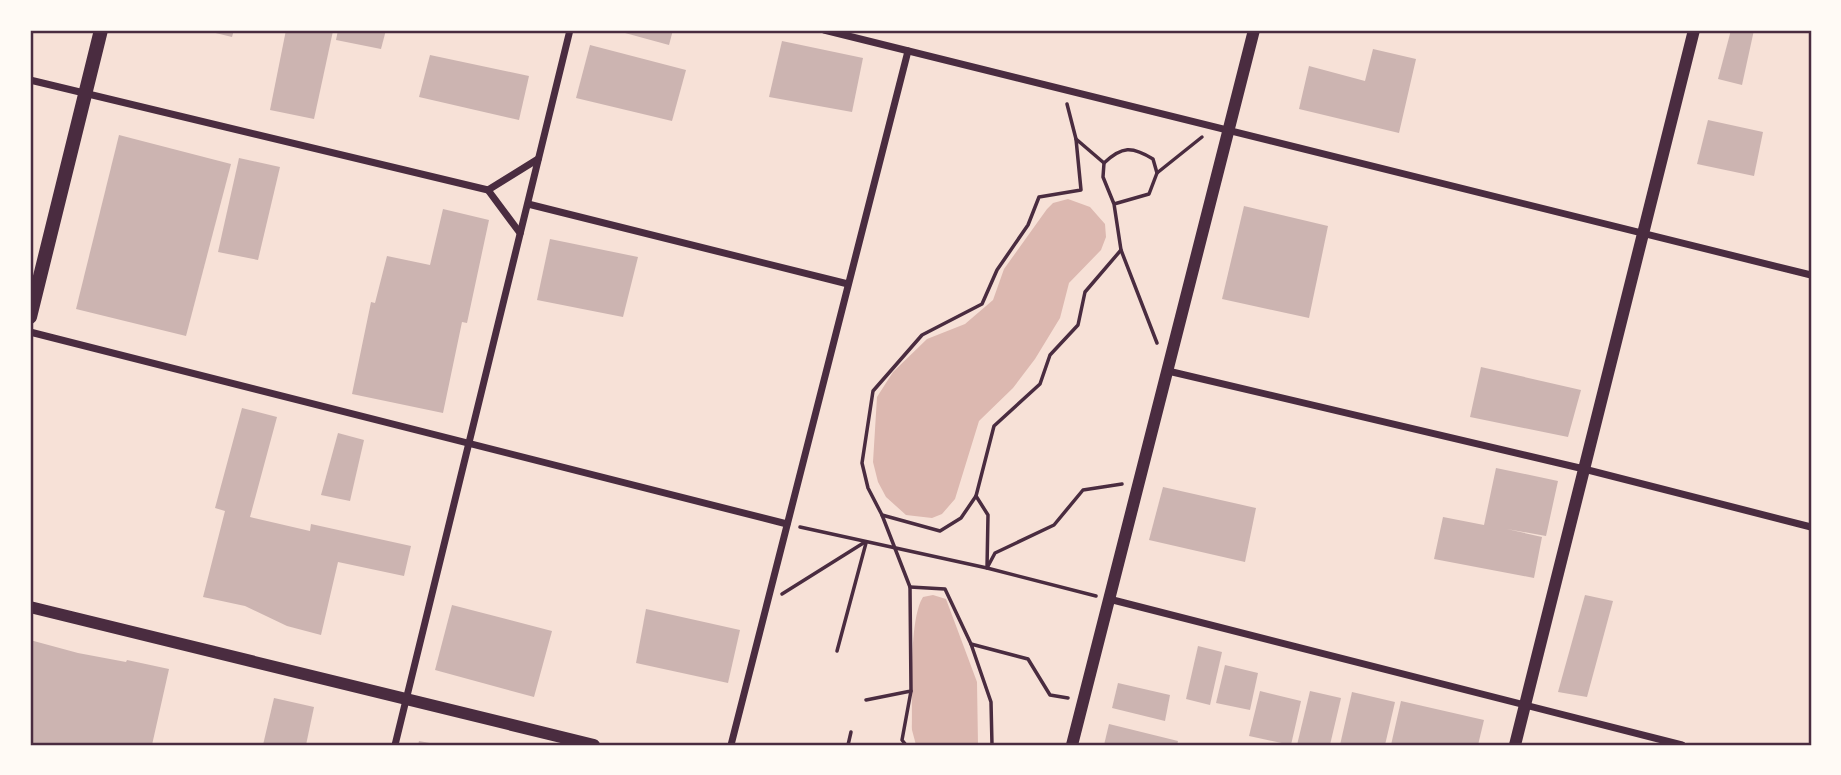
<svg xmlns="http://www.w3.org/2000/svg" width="1841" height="775" font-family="'Public Sans',sans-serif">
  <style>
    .water { fill: #dcb8b0 }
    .building { fill: #ccb4b1 }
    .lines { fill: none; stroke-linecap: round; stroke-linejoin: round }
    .path { stroke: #4a2c40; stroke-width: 3.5 }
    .minor { stroke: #4a2c40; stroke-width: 7 }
    .tertiary { stroke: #4a2c40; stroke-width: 12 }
    .secondary { stroke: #4a2c40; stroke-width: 14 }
    .neatline { fill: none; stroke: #4a2c40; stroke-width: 2.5 }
  </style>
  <rect width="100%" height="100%" fill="#f7e1d7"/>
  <g class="water">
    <polygon points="1068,199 1090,207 1105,224 1106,237 1101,250 1069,283 1060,318 1035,359 1013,388 979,421 955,499 942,514 932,518 906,515 886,497 878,482 873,462 877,397 893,372 927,339 965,324 993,300 1004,269 1047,209 1053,203"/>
    <path d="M 933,595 L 946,599 L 977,682 L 978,745 L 916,745 L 912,730 C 913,700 908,621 923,597 Z"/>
  </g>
  <g class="building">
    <polygon points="203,30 234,30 232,37"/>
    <polygon points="286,30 333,31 314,119 270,110"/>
    <polygon points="338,30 386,30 381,49 336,40"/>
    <polygon points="614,30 673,30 669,45"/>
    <polygon points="1731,30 1754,30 1742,85 1718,79"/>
    <polygon points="782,41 863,58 852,112 769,97"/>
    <polygon points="590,45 686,70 672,121 576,98"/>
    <polygon points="1373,49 1416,59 1399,133 1299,109 1309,66 1365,81"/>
    <polygon points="430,55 529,76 519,120 419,97"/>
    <polygon points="1708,120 1763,132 1754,176 1697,164"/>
    <polygon points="119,135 231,164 186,336 76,309"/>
    <polygon points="239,158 280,167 258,260 218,252"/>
    <polygon points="1244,206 1328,226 1309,318 1222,299"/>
    <polygon points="443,209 489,220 467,323 462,322 443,413 352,394 371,302 375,303 387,256 430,265"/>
    <polygon points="550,239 638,257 623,317 537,300"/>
    <polygon points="1481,367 1581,390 1568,437 1470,417"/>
    <polygon points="242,408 277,417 250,517 310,531 311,524 411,546 404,576 338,562 321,635 287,626 245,606 203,597 225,511 215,508"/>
    <polygon points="338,433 364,440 350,501 321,495"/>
    <polygon points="1496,468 1558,481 1546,536 1507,529 1542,537 1534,578 1434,559 1443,517 1484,525"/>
    <polygon points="1163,487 1256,508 1245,562 1149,540"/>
    <polygon points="1585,595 1613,601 1587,697 1558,692"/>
    <polygon points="452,605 552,631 534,697 435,670"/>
    <polygon points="646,609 740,630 728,683 636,663"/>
    <polygon points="30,640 78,653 126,662 127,660 169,669 152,745 58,745 47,743 47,745 30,745"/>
    <polygon points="1198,646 1222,652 1210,705 1186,699"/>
    <polygon points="1225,665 1258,673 1250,710 1216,703"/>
    <polygon points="1118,683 1170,695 1165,721 1112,708"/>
    <polygon points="1260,691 1301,701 1291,745 1249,736"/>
    <polygon points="1310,691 1341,698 1330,745 1297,745"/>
    <polygon points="1352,692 1395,702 1385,745 1340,745"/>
    <polygon points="274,698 314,707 306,745 263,745"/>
    <polygon points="1401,701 1484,720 1478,745 1391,745"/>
    <polygon points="1109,724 1178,741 1177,745 1104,745"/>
    <polygon points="419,741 435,744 435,745 418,745"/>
  </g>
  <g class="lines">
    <g class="path">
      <polyline points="1067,104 1076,139"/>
      <polyline points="1157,173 1202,137"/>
      <polyline points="1121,250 1157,343"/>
      <polyline points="976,496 988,515 987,568 995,553 1054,525 1083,490 1122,484"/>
      <path d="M 882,515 L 940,531 L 961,518 L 976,496 L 994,426 L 1040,384 L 1050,355 L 1078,325 L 1085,292 L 1121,250 L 1114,204 L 1103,177 L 1104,163 C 1122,146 1132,146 1153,159 L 1157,173 L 1149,194 L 1114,204"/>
      <polyline points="800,527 987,568 1096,596"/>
      <polyline points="910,587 945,589 971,644"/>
      <polyline points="782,594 865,542"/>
      <polyline points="837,651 866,543"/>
      <polyline points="866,700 911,691 910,587 882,515 868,488 862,463 873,391 922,335 982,304 997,270 1028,225 1039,197 1081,190 1076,139 1104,163"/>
      <polyline points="848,745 851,732"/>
      <polyline points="906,745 902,740 911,691"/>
      <polyline points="992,745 991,702 971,644 1028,659 1050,695 1068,698"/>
    </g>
    <g class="minor">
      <polyline points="824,30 1811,275"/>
      <polyline points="30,80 488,190 520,233"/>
      <polyline points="488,190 538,159"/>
      <polyline points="528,204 848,284"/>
      <polyline points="30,332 787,524"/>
      <polyline points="1168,371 1584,469 1811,527"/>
      <polyline points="1109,599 1682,745"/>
      <polyline points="395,745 570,30"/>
      <polyline points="731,745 908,51"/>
    </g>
    <g class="tertiary">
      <polyline points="30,607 594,745"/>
      <polyline points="1072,745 1254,30"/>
      <polyline points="1515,745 1694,30"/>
    </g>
    <polyline class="secondary" points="30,317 101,30"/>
  </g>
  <rect width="1841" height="775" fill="none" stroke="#fffaf5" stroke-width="63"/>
  <rect x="32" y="32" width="1778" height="712" class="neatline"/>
</svg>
